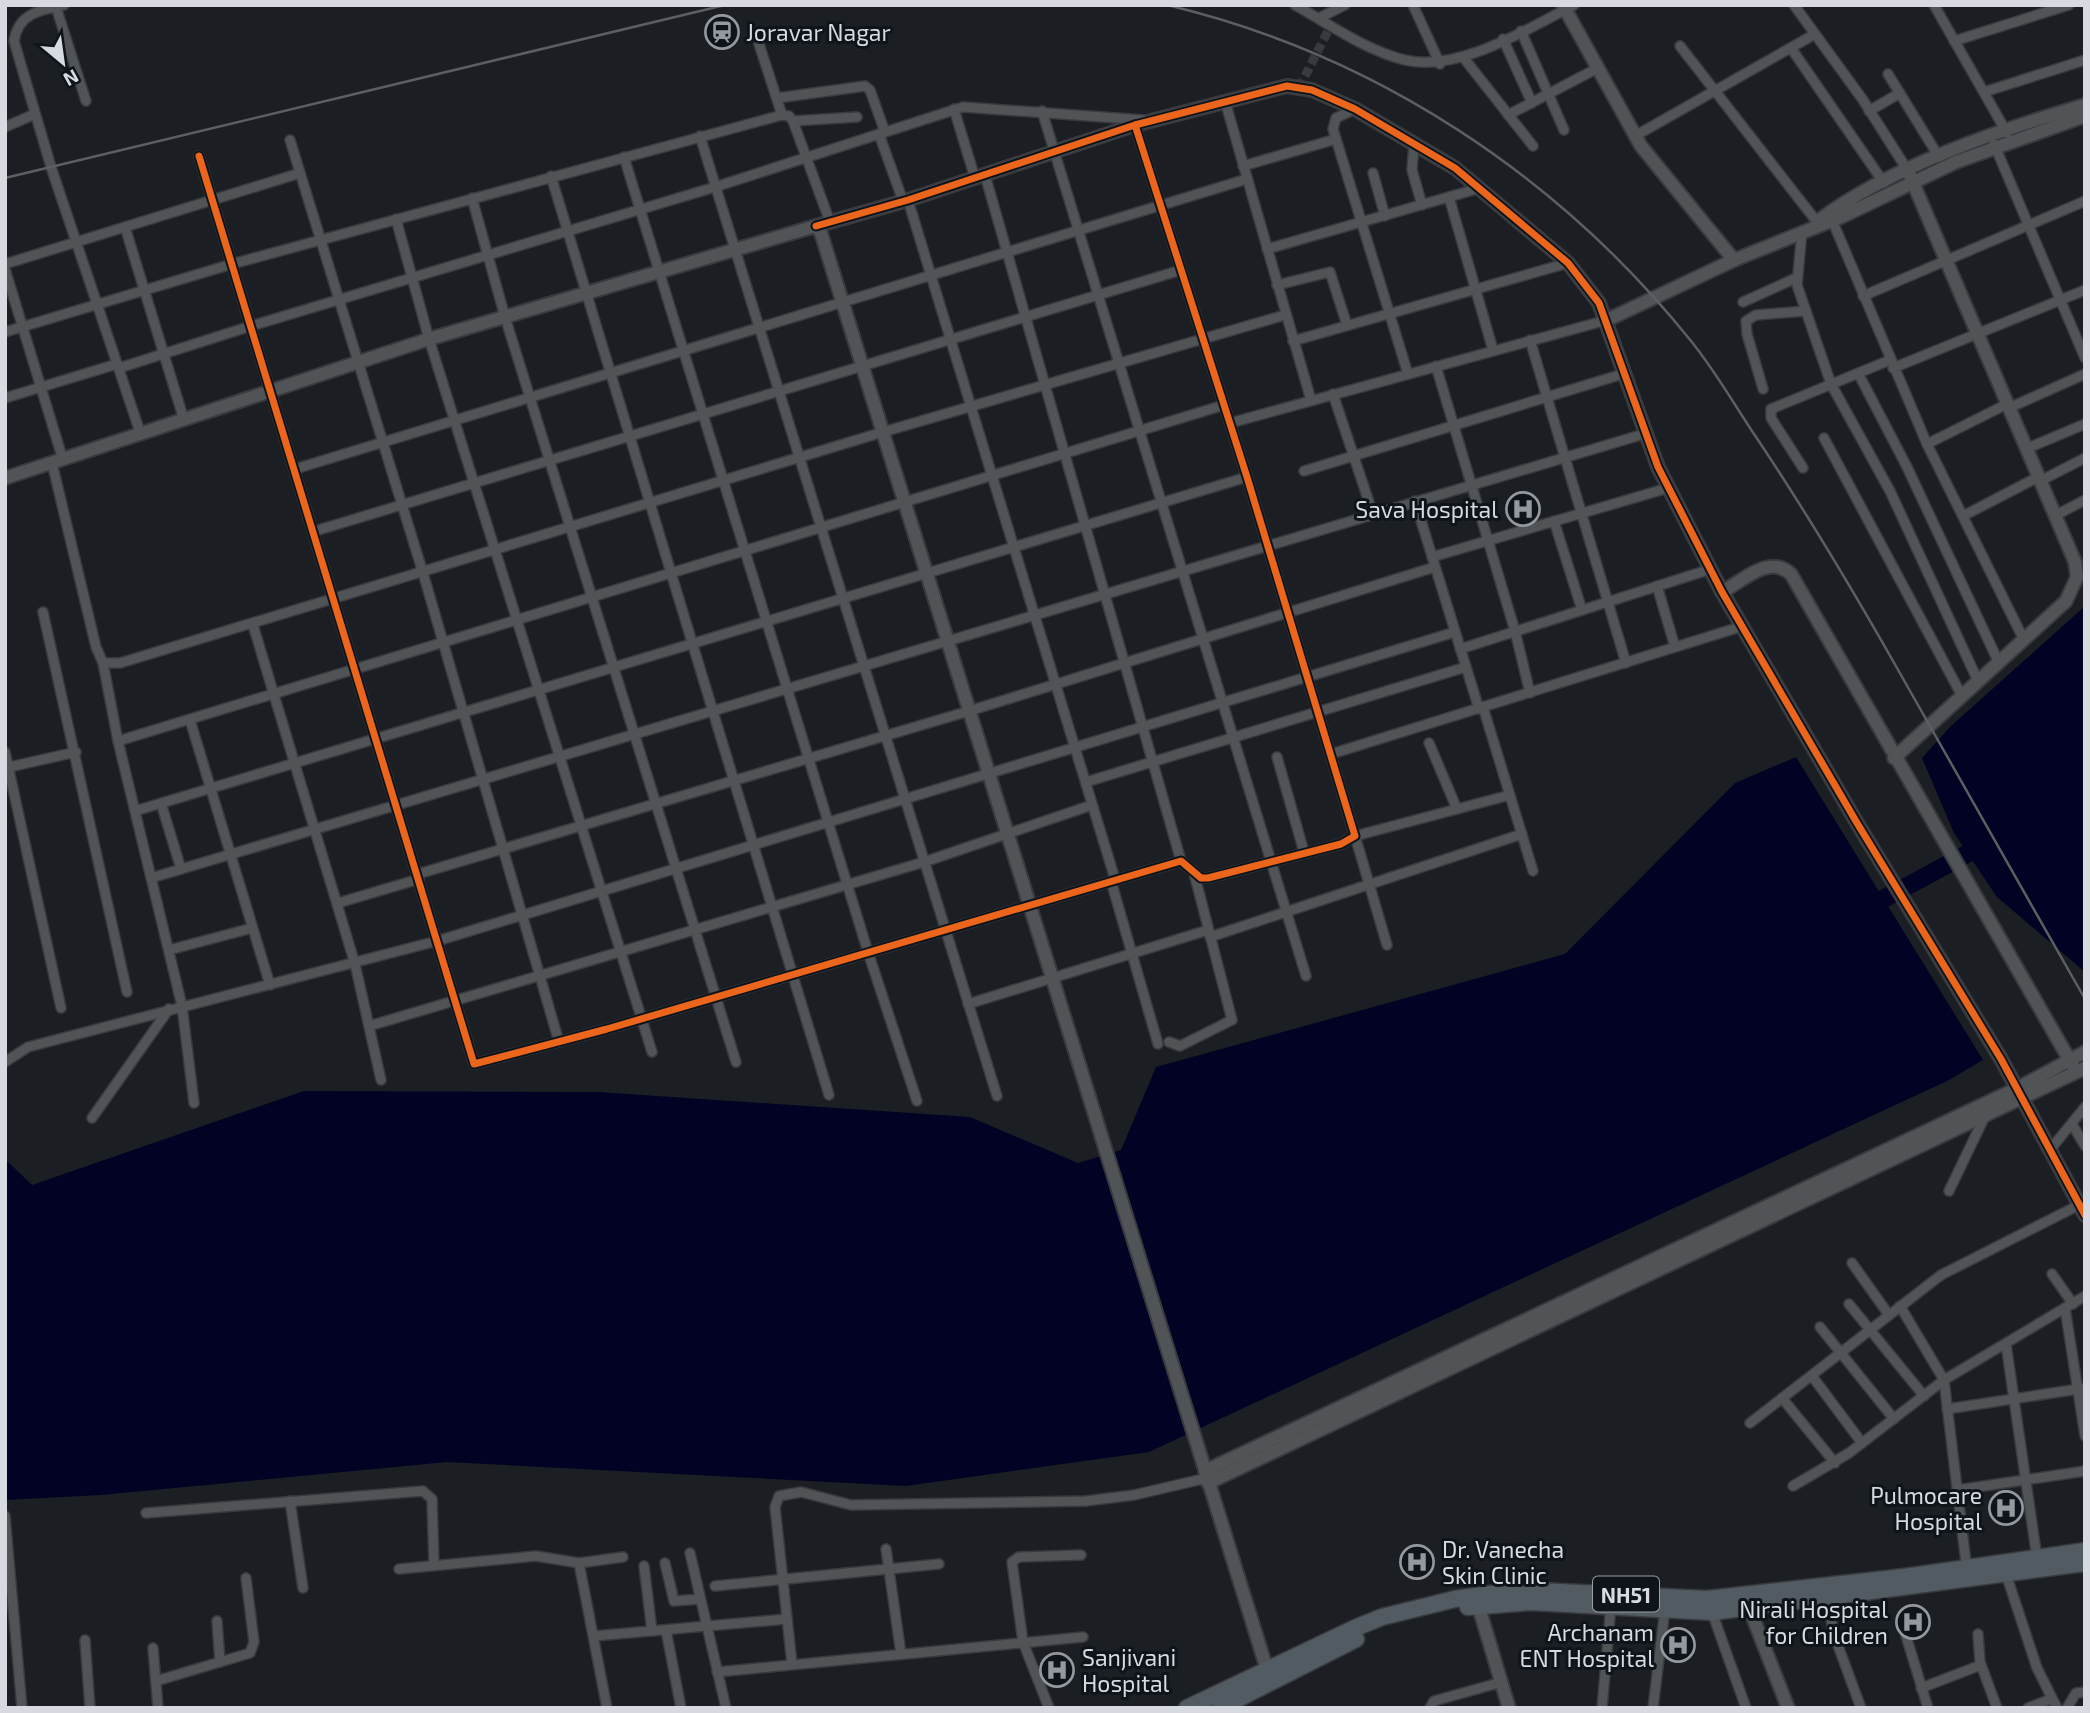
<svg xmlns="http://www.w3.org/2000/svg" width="2090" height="1713" font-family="'Exo 2',sans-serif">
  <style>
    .water { fill: #020324 }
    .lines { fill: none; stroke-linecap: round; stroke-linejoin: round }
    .river { stroke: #020324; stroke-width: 18 }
    .street-tunnel { stroke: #373a3e; stroke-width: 9; stroke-dasharray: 9 4.5; stroke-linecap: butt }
    .street-casing { stroke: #383a3e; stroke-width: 12 }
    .secondary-casing { stroke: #383a3e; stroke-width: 16 }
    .highway-casing { stroke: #383a3e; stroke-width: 19 }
    .street { stroke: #515457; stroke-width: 9 }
    .secondary { stroke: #515457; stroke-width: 12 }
    .highway { stroke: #525a62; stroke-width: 16 }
    .rail { stroke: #5c5e62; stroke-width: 2.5 }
    .cycleway-casing { stroke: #0f141b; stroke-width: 11 }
    .cycleway { stroke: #eb651d; stroke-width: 7 }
    .labels { text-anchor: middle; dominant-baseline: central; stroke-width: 6; stroke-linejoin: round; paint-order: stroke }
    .shield { fill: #0f141b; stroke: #9b9fa5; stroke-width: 2 }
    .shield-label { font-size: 21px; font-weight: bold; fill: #d7dae0 }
    .poi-label { font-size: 23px; fill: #d7dae0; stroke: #0f141b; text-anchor: end }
  </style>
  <rect width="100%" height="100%" fill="#1b1e22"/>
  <g class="water">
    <polygon points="2085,606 2085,972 1997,897 1954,833 1922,758 1951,726"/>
    <polygon points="1796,757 1983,1060 1947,1081 1149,1452 906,1486 447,1462 101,1495 5,1500 5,1159 32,1185 304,1091 598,1092 970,1117 1078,1163 1121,1150 1156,1067 1565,954 1735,783"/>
  </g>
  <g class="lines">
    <polyline class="river" points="1863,910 1989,842"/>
    <polyline class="street-tunnel" points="1299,88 1331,25"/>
    <g class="street-casing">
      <g id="street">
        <path d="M 64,5 C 39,10 18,14 14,41 L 51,167 L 141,435"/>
        <path d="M 1295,5 C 1329,24 1367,51 1405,60 C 1457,73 1528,29 1574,5"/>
        <polyline points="1413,5 1440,64"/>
        <polyline points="1794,5 1863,100 1908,171"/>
        <polyline points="1934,5 2007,133"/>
        <polyline points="56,7 86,101"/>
        <polyline points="1319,18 1345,5"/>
        <polyline points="1521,31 1564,130"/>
        <polyline points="1503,39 1532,103"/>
        <polyline points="1954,41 2069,5"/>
        <polyline points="759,44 782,115"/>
        <polyline points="1680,46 1817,222"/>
        <polyline points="1791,48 1884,183"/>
        <polyline points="1463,57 1533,146"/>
        <polyline points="1888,74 1939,157"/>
        <polyline points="1984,92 2085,60"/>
        <polyline points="777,98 865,86 870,90 885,132"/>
        <polyline points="1225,101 1311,400"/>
        <polyline points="954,109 975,178"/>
        <polyline points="1355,109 1336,118 1333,129 1408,374"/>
        <polyline points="1042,111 1306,976"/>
        <polyline points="1869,111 1900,93"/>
        <polyline points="1508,115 1596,69"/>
        <polyline points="793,121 857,117"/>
        <polyline points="5,127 35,114"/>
        <polyline points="879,134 903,201"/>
        <polyline points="700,136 997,1096"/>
        <polyline points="1635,136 1815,34"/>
        <polyline points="290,140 423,573 559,1042"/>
        <polyline points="1414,143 1412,170 1422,205"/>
        <polyline points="1994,144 2085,358"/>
        <polyline points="199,156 474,1064 607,1029 1181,861 1201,878 1208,878 1341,844 1355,836 1247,477 1135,125"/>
        <polyline points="624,157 868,952 917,1101"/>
        <polyline points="1243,166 1336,139"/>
        <polyline points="1373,173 1385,216"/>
        <polyline points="985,175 1181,861"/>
        <polyline points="551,176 829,1095"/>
        <polyline points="1449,197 1493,350"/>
        <polyline points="472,198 505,317 736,1062"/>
        <polyline points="908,200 1115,879"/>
        <polyline points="396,219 429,339 652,1052"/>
        <polyline points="1832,220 1927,444 2024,640"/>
        <polyline points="125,227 184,420"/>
        <polyline points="1802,231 1797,285 1831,384 1890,491 1978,681"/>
        <polyline points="1267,249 1480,188"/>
        <polyline points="5,264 300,173"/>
        <polyline points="5,269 63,460"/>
        <polyline points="1277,285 1330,272 1347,325"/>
        <polyline points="1863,296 2085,201"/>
        <polyline points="1743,302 1796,278"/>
        <polyline points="5,332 232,264 782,115 789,116 793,121 830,222"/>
        <polyline points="1530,340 1626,663"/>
        <polyline points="1293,341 1568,263"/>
        <polyline points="1436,366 1515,631 1530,693"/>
        <polyline points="119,368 251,326 715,187 963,107 1144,120"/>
        <polyline points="1893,368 2085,290"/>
        <polyline points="1858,373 1907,467 1999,663"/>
        <polyline points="1763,389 1747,334 1746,321 1756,315 1806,311"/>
        <polyline points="1333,394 1373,514"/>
        <polyline points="5,398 117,364"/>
        <polyline points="2011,407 2085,374"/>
        <polyline points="1230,423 1607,320"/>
        <polyline points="1824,438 1962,696"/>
        <polyline points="1927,444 2009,403"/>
        <polyline points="2028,448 2085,424"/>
        <polyline points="52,463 96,647 103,663 120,663 883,432 1285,315"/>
        <polyline points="1803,468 1771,418 1771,409 1890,360"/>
        <polyline points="295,469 1247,179"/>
        <polyline points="1304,471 1626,373"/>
        <polyline points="2042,480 2085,458"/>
        <polyline points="1415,501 1479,709"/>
        <polyline points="2056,515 2085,500"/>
        <polyline points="1963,516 2040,476"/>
        <polyline points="1554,521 1582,610"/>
        <polyline points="315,531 1181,270"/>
        <polyline points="1432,557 1668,488"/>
        <polyline points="1657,586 1675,647"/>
        <polyline points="43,612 127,992"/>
        <polyline points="253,625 355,964 381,1080"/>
        <polyline points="1460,649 1711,569"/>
        <polyline points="103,663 118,741 182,1006 194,1103"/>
        <polyline points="1483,707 1533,871"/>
        <polyline points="190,720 270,985"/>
        <polyline points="118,741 1224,405"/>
        <polyline points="1429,743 1457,809"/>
        <polyline points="5,752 61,1008"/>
        <polyline points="1331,754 1743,626"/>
        <polyline points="1277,757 1304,852"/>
        <polyline points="5,768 76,752"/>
        <polyline points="1086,782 1466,667"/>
        <polyline points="161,803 181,869"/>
        <polyline points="135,811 1247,477"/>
        <polyline points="418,874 969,711 1435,567"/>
        <polyline points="151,878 1644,434"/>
        <polyline points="1111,881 1158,1044"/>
        <polyline points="338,903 419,879"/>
        <polyline points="1210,937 1522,834"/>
        <polyline points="1387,945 1355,836 1510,795"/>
        <polyline points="169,950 252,928"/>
        <polyline points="968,1004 1208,930"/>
        <polyline points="369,1026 924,862 1092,805"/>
        <polyline points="1169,1042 1180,1046 1232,1020 1194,873"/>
        <polyline points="5,1062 28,1047 437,941 1455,632"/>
        <polyline points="92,1118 169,1009"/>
        <polyline points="2072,1124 2085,1146"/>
        <polyline points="2049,1151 2085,1107"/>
        <polyline points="1949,1191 1985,1116"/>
        <polyline points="1852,1263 1889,1315"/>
        <polyline points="2052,1274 2073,1304"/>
        <polyline points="1849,1304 1924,1396"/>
        <polyline points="1900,1306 1944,1380 1967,1571"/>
        <polyline points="2065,1308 2085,1436"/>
        <polyline points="1820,1327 1894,1419"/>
        <polyline points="2006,1344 2037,1558"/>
        <polyline points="1812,1376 1862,1443"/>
        <polyline points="1782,1398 1835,1463"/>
        <polyline points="1947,1409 2085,1388"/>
        <polyline points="1750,1423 1941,1275 2079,1205"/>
        <polyline points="1793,1486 1849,1453 1944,1380 2085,1296"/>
        <polyline points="1957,1490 2085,1471"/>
        <polyline points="290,1501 303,1588"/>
        <polyline points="146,1513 423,1491 432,1499 434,1565"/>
        <polyline points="5,1516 22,1708"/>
        <polyline points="886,1549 901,1654"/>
        <polyline points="690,1553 726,1708"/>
        <polyline points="579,1563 623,1557"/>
        <polyline points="665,1563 674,1601 700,1599"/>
        <polyline points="644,1566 652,1631"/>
        <polyline points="399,1569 536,1556 579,1563 607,1708"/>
        <polyline points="2006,1574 2037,1668 2057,1708"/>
        <polyline points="715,1586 939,1564"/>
        <polyline points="1827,1593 1833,1632 1861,1708"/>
        <polyline points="1712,1612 1746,1708"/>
        <polyline points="217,1621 220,1662"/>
        <polyline points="666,1630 681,1708"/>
        <polyline points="1978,1634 1980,1662 1997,1708"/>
        <polyline points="594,1636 787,1619"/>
        <polyline points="1906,1636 1928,1708"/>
        <polyline points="85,1640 90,1708"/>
        <polyline points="153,1648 158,1708"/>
        <polyline points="792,1664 775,1507 779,1496 801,1492 851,1505 1086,1501 1134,1495 1207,1478"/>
        <polyline points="717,1672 1083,1637"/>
        <polyline points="156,1681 250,1653 254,1642 246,1578"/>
        <polyline points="1921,1688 1981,1665"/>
        <polyline points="1049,1708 1023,1642 1012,1562 1019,1557 1081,1555"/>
        <polyline points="1430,1708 1434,1701 1502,1682"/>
        <polyline points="1602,1708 1611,1605"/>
        <polyline points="1653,1708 1665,1609"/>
        <polyline points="2028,1708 2051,1699"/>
        <polyline points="2067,1708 2076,1693 2085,1692"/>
      </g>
    </g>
    <g class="secondary-casing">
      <g id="secondary">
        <polyline points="1563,5 1641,146 1734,260"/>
        <path d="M 1818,221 C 1889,167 1999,130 2085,105"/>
        <polyline points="816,226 908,200 1135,125 1287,86 1312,90 1355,109 1455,168 1568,263 1599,303 1658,467 1722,592 1857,823 2001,1059 2085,1215"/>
        <polyline points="1607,320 1734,260 1841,217 1956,162 2085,116"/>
        <polyline points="5,478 429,339 816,226 821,233 1269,1676"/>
        <path d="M 1722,592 C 1744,580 1769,554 1791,574 L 2073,1066"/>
        <polyline points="1894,758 2066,601 2077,577 2075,562 1908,171"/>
        <polyline points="1205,1471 2016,1089 2085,1052"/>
        <polyline points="1208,1483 2085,1068"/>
        <polyline points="1476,1598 1509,1708"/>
        <polyline points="1747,1602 1788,1708"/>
      </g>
    </g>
    <g class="highway-casing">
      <g id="highway">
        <polyline points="1468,1607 1531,1602 1712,1612 2085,1563"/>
        <polyline points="1187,1708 1355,1628 1382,1617 1455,1599 1519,1590 1707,1599 1904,1577 2085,1551"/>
        <polyline points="1220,1708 1356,1639"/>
      </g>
    </g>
    <use href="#street" class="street"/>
    <use href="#secondary" class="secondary"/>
    <use href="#highway" class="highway"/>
    <g class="rail">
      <path d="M 1167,5 C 1374,54 1558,175 1691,341 C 1713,368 1731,399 1750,428 C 1804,508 1850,585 1897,668 C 1960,779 2022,889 2085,999"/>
      <polyline points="5,178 725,5"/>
    </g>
    <g class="cycleway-casing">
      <g id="cycleway">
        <polyline points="199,156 474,1064 607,1029 1181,861 1201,878 1208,878 1341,844 1355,836 1247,477 1135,125"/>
        <polyline points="816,226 908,200 1135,125 1287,86 1312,90 1355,109 1455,168 1568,263 1599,303 1658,467 1722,592 1857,823 2001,1059 2085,1215"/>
      </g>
    </g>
    <use href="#cycleway" class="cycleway"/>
  </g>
  <defs>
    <g id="station-ring" transform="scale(1.75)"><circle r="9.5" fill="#0f141b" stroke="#95989e" stroke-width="1.5"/><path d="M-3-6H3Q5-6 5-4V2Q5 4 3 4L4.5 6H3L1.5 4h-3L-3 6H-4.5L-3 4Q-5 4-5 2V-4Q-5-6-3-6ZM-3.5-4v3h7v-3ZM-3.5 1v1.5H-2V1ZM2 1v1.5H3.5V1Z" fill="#95989e"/></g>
    <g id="hospital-ring" transform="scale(1.75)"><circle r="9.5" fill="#0f141b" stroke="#95989e" stroke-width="1.5"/><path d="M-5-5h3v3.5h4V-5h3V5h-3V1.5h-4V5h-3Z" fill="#95989e"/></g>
  </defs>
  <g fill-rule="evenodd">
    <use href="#station-ring" x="722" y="32"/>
    <use href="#hospital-ring" x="1523" y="509"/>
    <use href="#hospital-ring" x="2006" y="1508"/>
    <use href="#hospital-ring" x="1417" y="1562"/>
    <use href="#hospital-ring" x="1913" y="1622"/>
    <use href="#hospital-ring" x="1678" y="1645"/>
    <use href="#hospital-ring" x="1057" y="1670"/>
  </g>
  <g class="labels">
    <rect class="shield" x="1593" y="1576.5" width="66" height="35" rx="5"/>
    <g class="shield-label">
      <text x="1626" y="1594">NH51</text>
    </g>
    <g class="poi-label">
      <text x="746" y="32" text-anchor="start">Joravar Nagar</text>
      <text x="1498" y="509">Sava Hospital</text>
      <text x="1982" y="1495">Pulmocare<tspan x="1982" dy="26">Hospital</tspan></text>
      <text x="1442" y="1549" text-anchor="start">Dr. Vanecha<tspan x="1442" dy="26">Skin Clinic</tspan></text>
      <text x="1888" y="1609">Nirali Hospital<tspan x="1888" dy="26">for Children</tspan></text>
      <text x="1654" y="1632">Archanam<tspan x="1654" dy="26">ENT Hospital</tspan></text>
      <text x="1082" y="1657" text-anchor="start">Sanjivani<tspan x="1082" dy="26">Hospital</tspan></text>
    </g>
  </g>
  <rect width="2090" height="1713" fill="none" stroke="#d7dae0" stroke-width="14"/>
  <g transform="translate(63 63) rotate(151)" stroke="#0f141b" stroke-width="5" paint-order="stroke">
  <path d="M0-5L12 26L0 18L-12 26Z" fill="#d7dae0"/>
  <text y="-10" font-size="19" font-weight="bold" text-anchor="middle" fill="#d7dae0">N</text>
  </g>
</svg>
